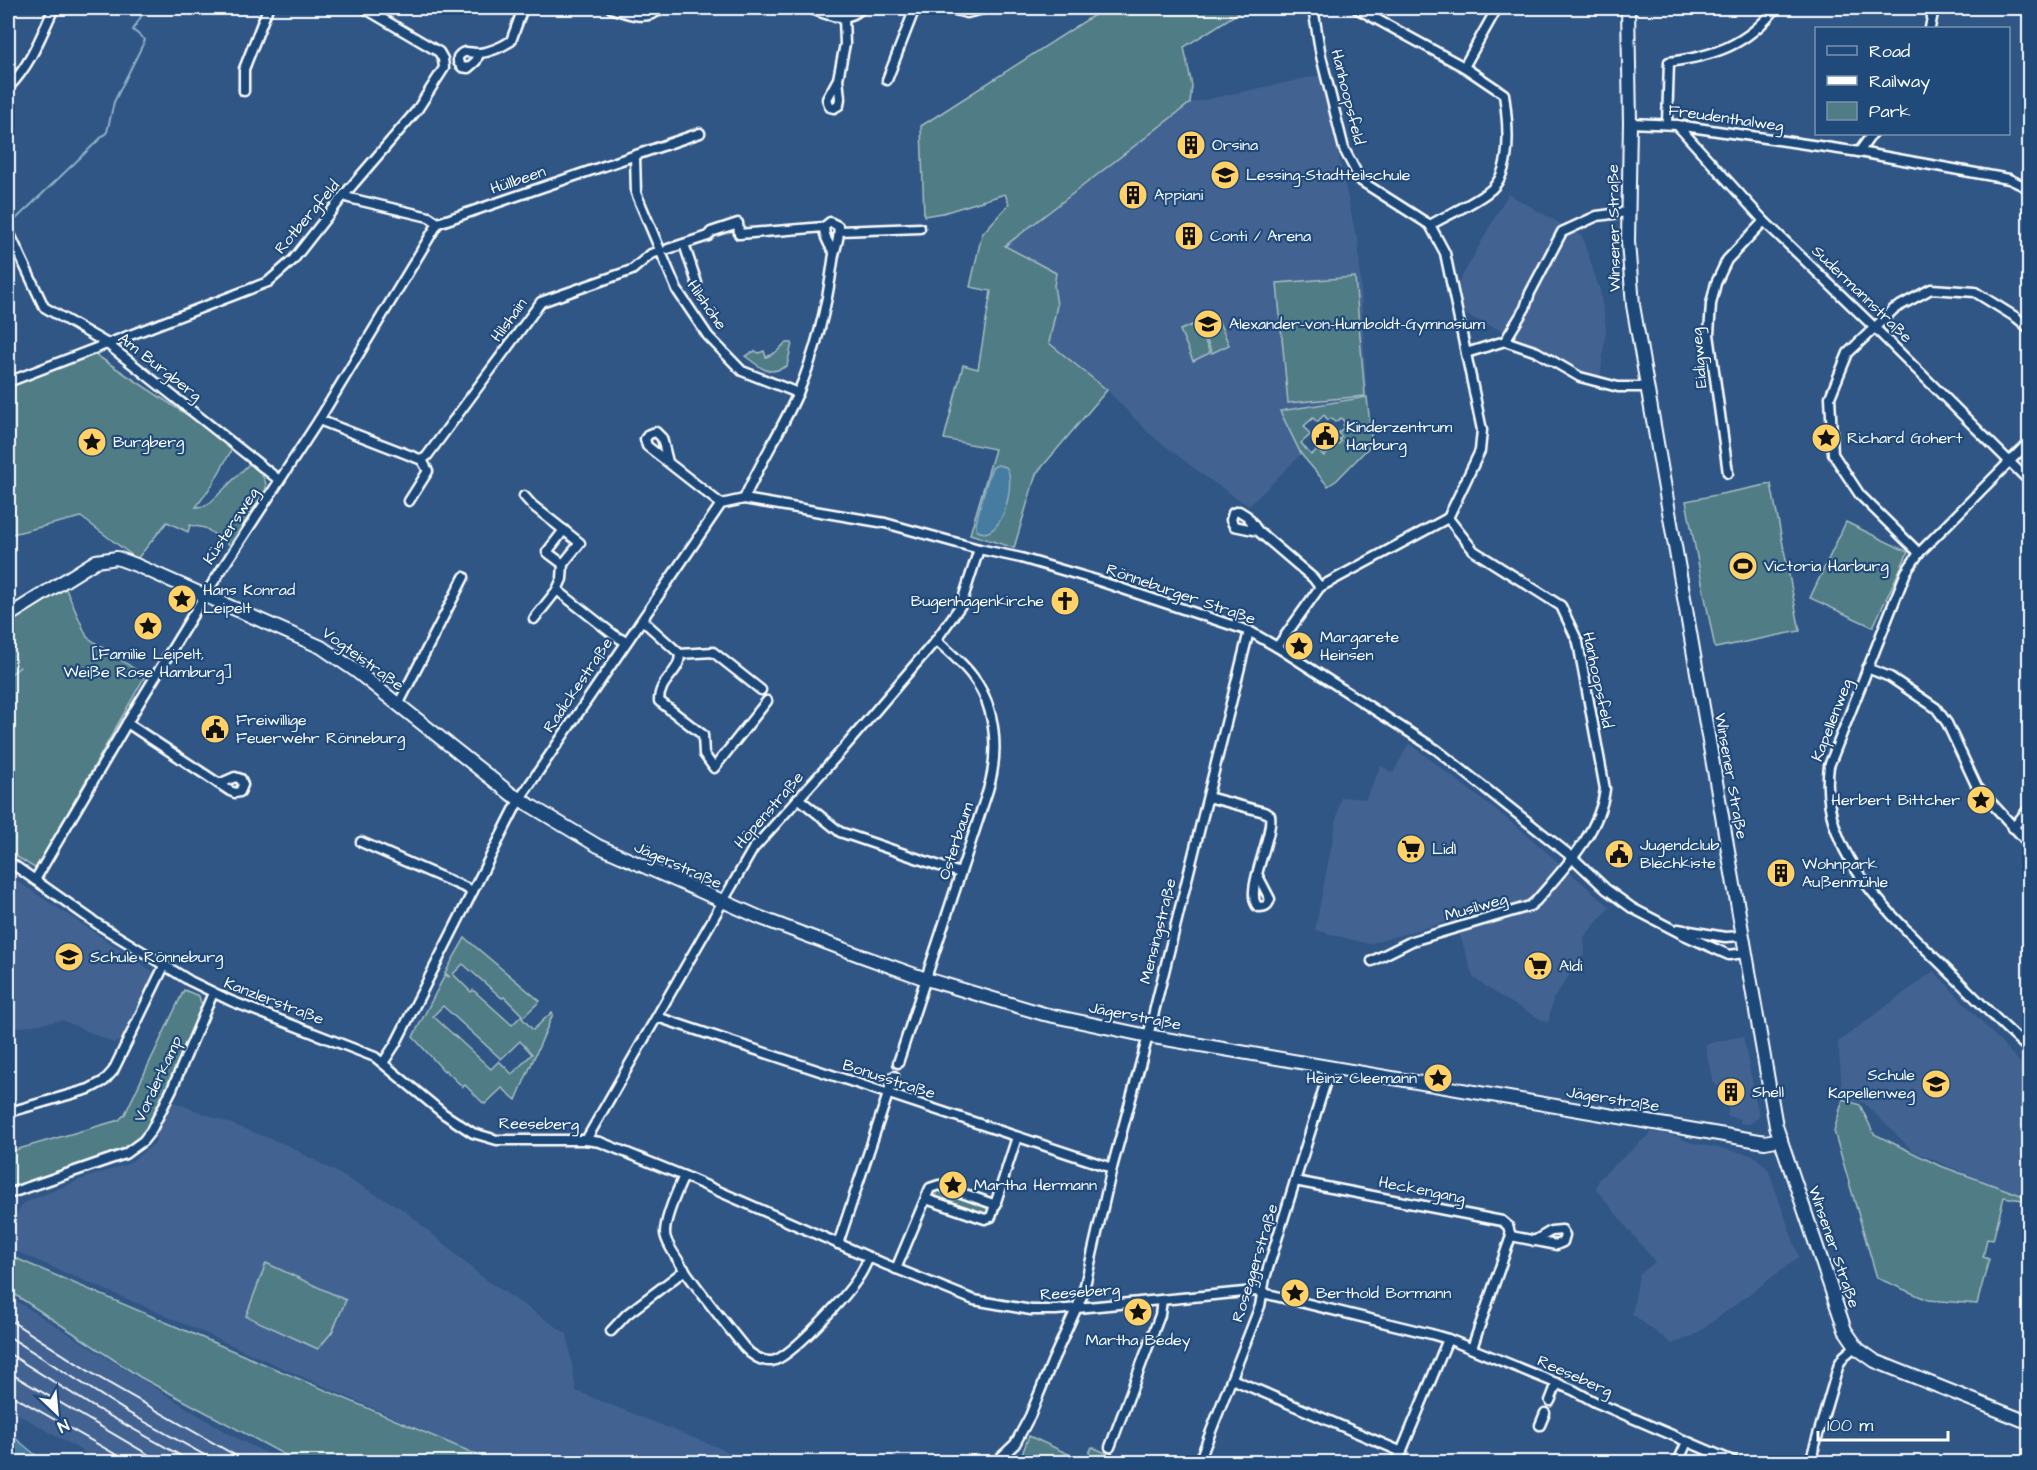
<svg xmlns="http://www.w3.org/2000/svg" width="2037" height="1470" font-family="'Architects Daughter',sans-serif">
  <style>
    .built { fill: #426392 }
    .green { fill: #507c85; stroke: #a8bec2; stroke-width: 1.5; fill-rule: evenodd }
    .water { fill: #447ba0; stroke: #8fb0c6; stroke-width: 1.5 }
    .lines { fill: none; stroke-linecap: round; stroke-linejoin: round }
    .stream { stroke: #8fb0c6; stroke-width: 2 }
    .street-casing { stroke: #fff; stroke-width: 13 }
    .secondary-casing { stroke: #fff; stroke-width: 16 }
    .street { stroke: #1f4a7a; stroke-width: 8 }
    .secondary { stroke: #1f4a7a; stroke-width: 12 }
    .rail { stroke: #fff; stroke-width: 2 }
    .labels { text-anchor: middle; dominant-baseline: central; stroke-width: 4.5; stroke-linejoin: round; paint-order: stroke }
    .street-label { font-size: 16px; fill: #fff; stroke: #1f4a7a }
    .poi-label { font-size: 16px; fill: #fff; stroke: #1f4a7a; text-anchor: start }
  </style>
  <rect width="100%" height="100%" fill="#305686"/>
  <filter id="ink" filterUnits="userSpaceOnUse"><feTurbulence type="fractalNoise" baseFrequency=".0167" numOctaves="2"/><feDisplacementMap in="SourceGraphic" scale="12" xChannelSelector="R" yChannelSelector="G"/><feConvolveMatrix kernelMatrix="1 2 1 2 8 2 1 2 1" color-interpolation-filters="sRGB"/></filter>
  <g filter="url(#ink)">
    <g class="built">
      <polygon points="1321,75 1356,236 1358,236 1367,397 1281,411 1301,454 1249,506 1207,478 1150,434 1107,390 1049,343 1057,305 1054,286 1056,273 1004,246 1190,103"/>
      <polygon points="1508,194 1582,236 1600,291 1606,329 1600,379 1580,372 1505,332 1464,314 1459,282"/>
      <polygon points="1409,743 1521,830 1610,907 1584,937 1585,953 1553,999 1548,1023 1501,997 1473,977 1455,919 1369,944 1315,930 1341,797 1366,799 1381,766 1393,773"/>
      <polygon points="8,875 155,973 123,1039 114,1043 62,1020 8,1029"/>
      <polygon points="1934,971 2021,1064 2029,1068 2030,1192 2028,1197 1974,1177 1913,1151 1864,1103 1843,1099 1838,1042"/>
      <polygon points="1743,1036 1759,1117 1749,1124 1740,1123 1741,1119 1727,1116 1729,1104 1733,1099 1713,1082 1707,1056 1706,1044"/>
      <polygon points="168,1100 289,1146 404,1210 482,1277 567,1334 576,1391 754,1462 494,1462 146,1307 8,1248 8,1226 24,1203 80,1180 128,1164 155,1143"/>
      <polygon points="1652,1132 1675,1136 1692,1143 1753,1155 1768,1169 1799,1257 1693,1336 1672,1344 1632,1314 1639,1275 1655,1262 1596,1189 1599,1179"/>
      <polygon points="8,1296 227,1433 283,1462 101,1462 8,1408"/>
    </g>
    <g class="green">
      <polygon points="1105,8 1246,8 1184,47 1192,86 1190,103 1005,246 1056,273 1054,286 1057,305 1049,343 1107,390 1036,474 1014,548 970,534 995,449 944,439 963,365 978,369 991,291 970,287 982,234 1009,204 1005,194 943,213 924,216 921,126"/>
      <polygon points="1355,277 1365,396 1288,403 1277,283"/>
      <polygon points="1216,315 1229,345 1212,353 1199,323"/>
      <polygon points="1197,323 1210,353 1193,361 1180,330"/>
      <path d="M 785,343 L 792,343 L 787,366 C 766,377 762,368 745,356 L 755,351 L 759,353 L 764,351 L 766,357 C 775,354 779,350 785,343 Z"/>
      <path d="M 93,353 L 195,420 L 232,449 L 212,485 L 196,507 L 205,506 L 212,501 L 250,463 C 259,472 267,477 266,489 L 230,545 L 205,528 L 190,525 L 188,532 L 167,522 L 137,559 L 81,517 L 8,535 L 8,386 Z"/>
      <path d="M 1367,397 L 1372,444 L 1337,480 L 1328,486 L 1301,454 L 1280,411 ZM 1324,415 L 1328,420 L 1331,418 L 1335,422 L 1341,418 L 1345,423 L 1343,425 L 1344,427 L 1338,433 L 1342,437 L 1339,439 L 1341,442 L 1324,456 L 1317,450 L 1311,455 L 1301,443 L 1310,435 L 1304,426 L 1313,418 L 1317,422 Z"/>
      <polygon points="1771,484 1800,631 1715,648 1686,501"/>
      <polygon points="1846,522 1908,552 1873,627 1810,598"/>
      <polygon points="65,587 87,637 145,676 36,869 8,851 8,620"/>
      <path d="M 465,938 L 540,1001 L 522,1018 L 533,1030 L 552,1012 L 553,1014 L 516,1100 L 502,1088 L 485,1104 L 483,1103 L 465,1085 L 463,1087 L 445,1070 L 444,1071 L 413,1037 L 445,975 L 450,977 L 445,973 ZM 463,964 L 502,998 L 504,997 L 522,1015 L 512,1025 L 473,990 L 471,992 L 453,974 ZM 443,1006 L 501,1059 L 520,1041 L 532,1054 L 512,1074 L 499,1061 L 491,1069 L 433,1016 Z"/>
      <polygon points="184,990 199,996 202,1006 157,1110 141,1138 121,1152 8,1189 8,1152 119,1120 125,1114"/>
      <polygon points="1843,1099 1860,1105 1874,1134 1938,1165 2029,1198 2029,1201 2004,1197 1993,1240 1987,1239 1983,1257 1989,1259 1977,1304 1928,1300 1877,1278 1834,1131"/>
      <polygon points="939,1188 991,1205 987,1217 935,1199"/>
      <polygon points="8,1255 494,1462 298,1462 140,1377 8,1290"/>
      <polygon points="266,1263 346,1300 332,1332 318,1349 246,1316"/>
      <polygon points="1029,1436 1075,1457 1088,1455 1092,1447 1127,1462 1019,1462"/>
    </g>
    <g class="water">
      <path d="M 997,465 L 1006,467 C 1017,479 1002,547 976,530 C 974,523 988,478 992,468 Z"/>
      <polygon points="8,1432 44,1462 18,1462 8,1454"/>
    </g>
    <g class="lines">
      <g class="stream">
        <polyline points="16,219 107,132 114,102 145,40 133,30 146,8"/>
        <polyline points="8,676 20,667"/>
      </g>
      <g class="street-casing">
        <g id="street">
          <path d="M 611,8 C 628,14 646,22 662,8"/>
          <path d="M 809,8 C 828,15 846,24 862,8"/>
          <polyline points="947,8 967,13 987,8"/>
          <polyline points="1313,8 1321,56 1344,149 1361,181 1430,225 1445,253 1482,430 1480,451 1448,518"/>
          <path d="M 1356,8 L 1464,67 L 1504,94 C 1508,122 1514,174 1488,192 C 1471,205 1449,214 1430,225"/>
          <polyline points="1930,28 1934,8"/>
          <path d="M 479,54 L 476,61 L 468,68 L 462,67 L 458,62 L 458,57 C 465,48 470,54 480,53 C 490,52 503,46 511,41 L 523,8"/>
          <polyline points="1464,67 1497,8"/>
          <polyline points="838,79 827,99 830,107 834,108 839,105 840,98 838,79 845,44 844,17"/>
          <polyline points="887,80 915,8"/>
          <path d="M 8,88 C 31,64 40,38 54,8"/>
          <polyline points="244,91 244,69 268,8"/>
          <polyline points="1630,123 1677,125 1859,152 2009,179 2030,189"/>
          <path d="M 1667,123 L 1669,62 C 1714,56 1747,45 1776,8"/>
          <polyline points="1677,125 1764,221 1874,327 2030,482"/>
          <polyline points="1859,152 1872,134"/>
          <polyline points="635,156 636,193 677,290 708,336 742,371 798,393"/>
          <polyline points="344,195 349,198 429,217 438,223 700,133"/>
          <polyline points="8,230 44,307 106,343 279,480"/>
          <polyline points="840,231 920,228"/>
          <polyline points="684,244 697,283"/>
          <polyline points="668,249 708,236 711,232 738,223 739,234 824,227"/>
          <polyline points="1505,341 1525,308 1530,293 1562,232 1597,216 1627,212"/>
          <polyline points="1466,353 1505,341 1537,352 1580,377 1618,387 1647,387"/>
          <polyline points="8,382 268,282 293,260 344,195 417,110 444,68 443,59 439,52 364,8"/>
          <polyline points="319,420 422,460 427,456 541,302 632,270 651,254 661,251"/>
          <path d="M 2030,441 L 1919,553 L 1906,572 L 1829,766 C 1817,854 1895,918 1951,974 C 1977,999 2002,1026 2030,1050"/>
          <polyline points="668,462 662,438 656,432 649,434 645,439 647,446 721,504"/>
          <polyline points="1728,473 1709,334 1711,304 1716,283 1727,260 1764,221"/>
          <polyline points="524,496 532,505 580,543 563,564 562,579 557,590 534,619"/>
          <polyline points="744,499 885,523 979,549 1021,558 1096,580 1249,631 1277,647 1437,750 1572,857 1606,889 1632,908 1682,934 1729,955 1745,953"/>
          <polyline points="409,501 428,471 422,460"/>
          <polyline points="1258,531 1234,526 1231,520 1233,513 1239,511 1247,516 1258,531 1313,578 1320,587"/>
          <polyline points="1919,553 1860,495 1833,454 1830,397 1848,353 1894,309 1931,289 1975,292 2017,318 2030,329"/>
          <polyline points="563,564 547,552 564,530"/>
          <polyline points="557,590 614,635 626,642"/>
          <polyline points="642,620 680,654"/>
          <polyline points="1277,647 1320,587 1448,518"/>
          <polyline points="1867,668 1890,677 1936,708 1947,723 1977,787 2030,845"/>
          <path d="M 761,690 L 713,652 L 680,654 C 680,674 659,679 659,701 L 703,735 L 704,754 L 714,768 L 767,701"/>
          <polyline points="398,705 464,577"/>
          <polyline points="127,723 230,791 235,793 240,792 243,785 241,779 235,777 219,784"/>
          <path d="M 1208,797 L 1264,812 L 1270,815 C 1274,837 1243,892 1258,907 C 1265,907 1268,906 1270,899 L 1258,876"/>
          <polyline points="798,798 840,832 960,873"/>
          <polyline points="2013,828 2030,807"/>
          <polyline points="361,842 473,891"/>
          <polyline points="8,861 99,925 190,981 231,1001 375,1057 444,1114 473,1133 497,1140 586,1140 600,1142 684,1176 887,1265 974,1300 1031,1310 1056,1310 1255,1291 1431,1334 1448,1339 1573,1390 1595,1402 1735,1462"/>
          <polyline points="35,880 127,723 205,595 319,420 438,223"/>
          <polyline points="1678,929 1725,937 1742,936"/>
          <path d="M 1372,961 L 1412,941 L 1530,906 L 1536,901 C 1563,869 1600,833 1605,789 L 1581,659 L 1578,642 L 1561,606 L 1474,551 L 1448,518"/>
          <polyline points="657,1017 1112,1168"/>
          <path d="M 383,1063 L 396,1043 L 519,800 L 721,504 L 744,499 C 760,463 782,429 798,393 C 816,351 827,306 833,261 C 834,249 841,238 838,226 L 830,222 L 824,227 C 824,237 828,244 834,252"/>
          <path d="M 898,1063 L 988,790 C 999,754 997,709 973,677 C 963,663 949,652 936,640"/>
          <polyline points="8,1103 13,1111 89,1089 104,1081 113,1071 164,966"/>
          <polyline points="586,1140 753,849 843,749 936,640 961,605 979,549"/>
          <path d="M 684,1176 C 677,1191 665,1217 665,1233 C 664,1250 730,1329 744,1347 C 750,1354 761,1362 772,1361 C 791,1358 847,1295 858,1278 C 863,1271 866,1264 869,1257"/>
          <polyline points="1295,1181 1502,1221 1508,1226 1511,1236"/>
          <polyline points="8,1194 125,1154 143,1141 151,1131 172,1089 213,993"/>
          <polyline points="926,1199 985,1219 991,1217 1017,1137"/>
          <polyline points="1511,1236 1556,1245 1563,1242 1565,1235 1562,1230 1551,1231 1534,1241"/>
          <polyline points="838,1244 894,1076"/>
          <polyline points="896,1269 930,1188 939,1185 996,1205"/>
          <polyline points="611,1331 627,1314 685,1270"/>
          <polyline points="1472,1348 1511,1236"/>
          <polyline points="1232,1379 1402,1452"/>
          <polyline points="1550,1401 1557,1383"/>
          <polyline points="1540,1425 1545,1413"/>
          <polyline points="1110,1447 1160,1315 1162,1300"/>
          <polyline points="8,1460 10,1462"/>
          <polyline points="996,1462 1015,1444 1030,1416 1052,1362 1083,1294 1112,1168 1148,1036 1249,631"/>
          <polyline points="1199,1462 1260,1306 1265,1278 1330,1068"/>
          <polyline points="1397,1462 1448,1339"/>
          <polyline points="1678,1462 1687,1442"/>
          <polyline points="1810,1462 1839,1364 1844,1356 1856,1346"/>
        </g>
      </g>
      <g class="secondary-casing">
        <g id="secondary">
          <polyline points="1628,8 1630,123 1628,242 1633,305 1776,1126 1845,1330 1858,1349 1875,1361 2030,1423"/>
          <polyline points="8,616 96,561 117,558 136,565 321,647 356,671 511,794 598,846 761,918 859,955 926,979 1044,1014 1148,1036 1765,1142 1781,1139"/>
        </g>
      </g>
      <use href="#street" class="street"/>
      <use href="#secondary" class="secondary"/>
      <g class="rail">
        <polyline points="8,1319 98,1377 247,1462"/>
        <polyline points="8,1336 129,1413 217,1462"/>
        <polyline points="8,1353 92,1406 192,1462"/>
        <polyline points="8,1372 161,1462"/>
        <polyline points="8,1393 129,1462"/>
      </g>
    </g>
  </g>
  <defs>
    <g id="building-disc" transform="scale(1.5)"><circle r="9.5" fill="#ffd166" stroke="#1f4a7a"/><path d="M-4-6H4V6H1V3H-1V6H-4ZM-2.5-4.3h1.7v1.8h-1.7ZM.8-4.3h1.7v1.8H.8ZM-2.5-1h1.7V.8h-1.7ZM.8-1h1.7V.8H.8Z" fill="#111"/></g>
    <g id="school-disc" transform="scale(1.5)"><circle r="9.5" fill="#ffd166" stroke="#1f4a7a"/><path d="M0-5L7-2L0 1L-7-2ZM-4 1L0 2.5L4 1V4Q0 6-4 4Z" fill="#111"/></g>
    <g id="civic-disc" transform="scale(1.5)"><circle r="9.5" fill="#ffd166" stroke="#1f4a7a"/><path d="M-.6-6.5H3V-4.5H.6V-3L4-1V1h2V6H-6V1h2V-1L-.6-3ZM-1.2 2.5V6h2.4V2.5Z" fill="#111"/></g>
    <g id="sight-disc" transform="scale(1.5)"><circle r="9.5" fill="#ffd166" stroke="#1f4a7a"/><path d="M0-6L1.8-2.2L6-1.7L2.9 1.2L3.7 5.4L0 3.3L-3.7 5.4L-2.9 1.2L-6-1.7L-1.8-2.2Z" fill="#111"/></g>
    <g id="stadium-disc" transform="scale(1.5)"><circle r="9.5" fill="#ffd166" stroke="#1f4a7a"/><path d="M0-5a6.5 5 0 1 0 0 10a6.5 5 0 1 0 0-10ZM-3.5-1.8h7v3.6h-7Z" fill="#111"/></g>
    <g id="church-disc" transform="scale(1.5)"><circle r="9.5" fill="#ffd166" stroke="#1f4a7a"/><path d="M-1.2-6h2.4v3.5h3.3v2.4h-3.3V6h-2.4V-.1h-3.3v-2.4h3.3Z" fill="#111"/></g>
    <g id="supermarket-disc" transform="scale(1.5)"><circle r="9.5" fill="#ffd166" stroke="#1f4a7a"/><path d="M-6-5.5h2.5l.6 2H6L4.5 2H-2.5L-4.4-4H-6ZM-1.5 3.2a1.3 1.3 0 1 0 .1 0ZM3 3.2a1.3 1.3 0 1 0 .1 0Z" fill="#111"/></g>
  </defs>
  <g fill-rule="evenodd">
    <use href="#building-disc" x="1191" y="145"/>
    <use href="#school-disc" x="1225" y="175"/>
    <use href="#building-disc" x="1133" y="195"/>
    <use href="#building-disc" x="1189" y="236"/>
    <use href="#school-disc" x="1208" y="324"/>
    <use href="#civic-disc" x="1325" y="436"/>
    <use href="#sight-disc" x="1826" y="438"/>
    <use href="#sight-disc" x="92" y="442"/>
    <use href="#stadium-disc" x="1743" y="566"/>
    <use href="#sight-disc" x="182" y="599"/>
    <use href="#church-disc" x="1065" y="601"/>
    <use href="#sight-disc" x="148" y="626"/>
    <use href="#sight-disc" x="1299" y="646"/>
    <use href="#civic-disc" x="215" y="729"/>
    <use href="#sight-disc" x="1981" y="800"/>
    <use href="#supermarket-disc" x="1411" y="849"/>
    <use href="#civic-disc" x="1619" y="854"/>
    <use href="#building-disc" x="1781" y="873"/>
    <use href="#school-disc" x="69" y="957"/>
    <use href="#supermarket-disc" x="1538" y="966"/>
    <use href="#sight-disc" x="1438" y="1078"/>
    <use href="#school-disc" x="1936" y="1084"/>
    <use href="#building-disc" x="1731" y="1092"/>
    <use href="#sight-disc" x="953" y="1185"/>
    <use href="#sight-disc" x="1295" y="1293"/>
    <use href="#sight-disc" x="1138" y="1312"/>
  </g>
  <g class="labels">
    <g class="street-label">
      <text transform="translate(1348 97) rotate(76)">Hanhoopsfeld</text>
      <text transform="translate(1726 118) rotate(8)">Freudenthalweg</text>
      <text transform="translate(518 180) rotate(-19)">Hüllbeen</text>
      <text transform="translate(307 217) rotate(-50)">Rotbergfeld</text>
      <text transform="translate(1614 228) rotate(-91)">Winsener Straße</text>
      <text transform="translate(1862 294) rotate(44)">Sudermannstraße</text>
      <text transform="translate(707 305) rotate(55)">Hilshöhe</text>
      <text transform="translate(509 320) rotate(-54)">Hilshain</text>
      <text transform="translate(1699 358) rotate(-95)">Eidigweg</text>
      <text transform="translate(160 367) rotate(38)">Am Burgberg</text>
      <text transform="translate(231 526) rotate(-57)">Küstersweg</text>
      <text transform="translate(1181 594) rotate(19)">Rönneburger Straße</text>
      <text transform="translate(363 659) rotate(36)">Vogteistraße</text>
      <text transform="translate(1598 680) rotate(78)">Hanhoopsfeld</text>
      <text transform="translate(578 685) rotate(-56)">Radickestraße</text>
      <text transform="translate(1832 720) rotate(-69)">Kapellenweg</text>
      <text transform="translate(1731 776) rotate(80)">Winsener Straße</text>
      <text transform="translate(769 810) rotate(-49)">Höpenstraße</text>
      <text transform="translate(956 841) rotate(-72)">Osterbaum</text>
      <text transform="translate(678 865) rotate(24)">Jägerstraße</text>
      <text transform="translate(1476 907) rotate(-16)">Musilweg</text>
      <text transform="translate(1158 931) rotate(-76)">Mensingstraße</text>
      <text transform="translate(274 1001) rotate(21)">Kanzlerstraße</text>
      <text transform="translate(1135 1016) rotate(11)">Jägerstraße</text>
      <text transform="translate(158 1079) rotate(-65)">Vorderkamp</text>
      <text transform="translate(889 1079) rotate(18)">Bonusstraße</text>
      <text transform="translate(1613 1099) rotate(9)">Jägerstraße</text>
      <text transform="translate(539 1124) rotate(1)">Reeseberg</text>
      <text transform="translate(1422 1190) rotate(11)">Heckengang</text>
      <text transform="translate(1834 1247) rotate(71)">Winsener Straße</text>
      <text transform="translate(1255 1263) rotate(-73)">Roseggerstraße</text>
      <text transform="translate(1080 1292) rotate(-4)">Reeseberg</text>
      <text transform="translate(1575 1376) rotate(24)">Reeseberg</text>
    </g>
    <g class="poi-label">
      <text x="1212" y="145">Orsina</text>
      <text x="1246" y="175">Lessing-Stadtteilschule</text>
      <text x="1154" y="195">Appiani</text>
      <text x="1210" y="236">Conti / Arena</text>
      <text x="1229" y="324">Alexander-von-Humboldt-Gymnasium</text>
      <text x="1346" y="427">Kinderzentrum<tspan x="1346" dy="18">Harburg</tspan></text>
      <text x="1847" y="438">Richard Gohert</text>
      <text x="113" y="442">Burgberg</text>
      <text x="1764" y="566">Victoria Harburg</text>
      <text x="203" y="590">Hans Konrad<tspan x="203" dy="18">Leipelt</tspan></text>
      <text x="1044" y="601" text-anchor="end">Bugenhagenkirche</text>
      <text x="1320" y="637">Margarete<tspan x="1320" dy="18">Heinsen</tspan></text>
      <text x="148" y="654" text-anchor="middle">[Familie Leipelt,<tspan x="148" dy="18">Weiße Rose Hamburg]</tspan></text>
      <text x="236" y="720">Freiwillige<tspan x="236" dy="18">Feuerwehr Rönneburg</tspan></text>
      <text x="1960" y="800" text-anchor="end">Herbert Bittcher</text>
      <text x="1640" y="845">Jugendclub<tspan x="1640" dy="18">Blechkiste</tspan></text>
      <text x="1432" y="849">Lidl</text>
      <text x="1802" y="864">Wohnpark<tspan x="1802" dy="18">Außenmühle</tspan></text>
      <text x="90" y="957">Schule Rönneburg</text>
      <text x="1559" y="966">Aldi</text>
      <text x="1915" y="1075" text-anchor="end">Schule<tspan x="1915" dy="18">Kapellenweg</tspan></text>
      <text x="1417" y="1078" text-anchor="end">Heinz Cleemann</text>
      <text x="1752" y="1092">Shell</text>
      <text x="974" y="1185">Martha Hermann</text>
      <text x="1316" y="1293">Berthold Bormann</text>
      <text x="1138" y="1340" text-anchor="middle">Martha Bedey</text>
    </g>
  </g>
  <rect width="2037" height="1470" fill="none" stroke="#1f4a7a" stroke-width="30"/>
  <rect x="15" y="15" width="2007" height="1440" fill="none" stroke="#fff" stroke-width="2" filter="url(#ink)"/>
  <rect x="1815" y="27" width="195" height="108" fill="#1f4a7a" stroke="#7992af" stroke-width="1.5"/>
  <rect x="1827" y="46" width="30" height="9" fill="#1f4a7a" stroke="#7992af" stroke-width="1.5"/>
  <text x="1869" y="57" font-size="18" fill="#ffffff">Road</text>
  <rect x="1827" y="76" width="30" height="9" fill="#ffffff" stroke="#7992af" stroke-width="1.5"/>
  <text x="1869" y="87" font-size="18" fill="#ffffff">Railway</text>
  <rect x="1827" y="102" width="30" height="18" fill="#507c85" stroke="#7992af" stroke-width="1.5"/>
  <text x="1869" y="117" font-size="18" fill="#ffffff">Park</text>
  <g transform="translate(57 1413) rotate(154)" stroke="#1f4a7a" stroke-width="4.5" paint-order="stroke">
  <path d="M0-4.5L10 22L0 15L-10 22Z" fill="#ffffff"/>
  <text y="-9" font-size="16" font-weight="bold" text-anchor="middle" fill="#ffffff">N</text>
  </g>
  <path d="M1818 1431v9h130v-9" fill="none" stroke="#ffffff" stroke-width="3"/>
  <text x="1827" y="1431" font-size="18" fill="#ffffff" stroke="#1f4a7a" stroke-width="4.5" paint-order="stroke">100 m</text>
</svg>
